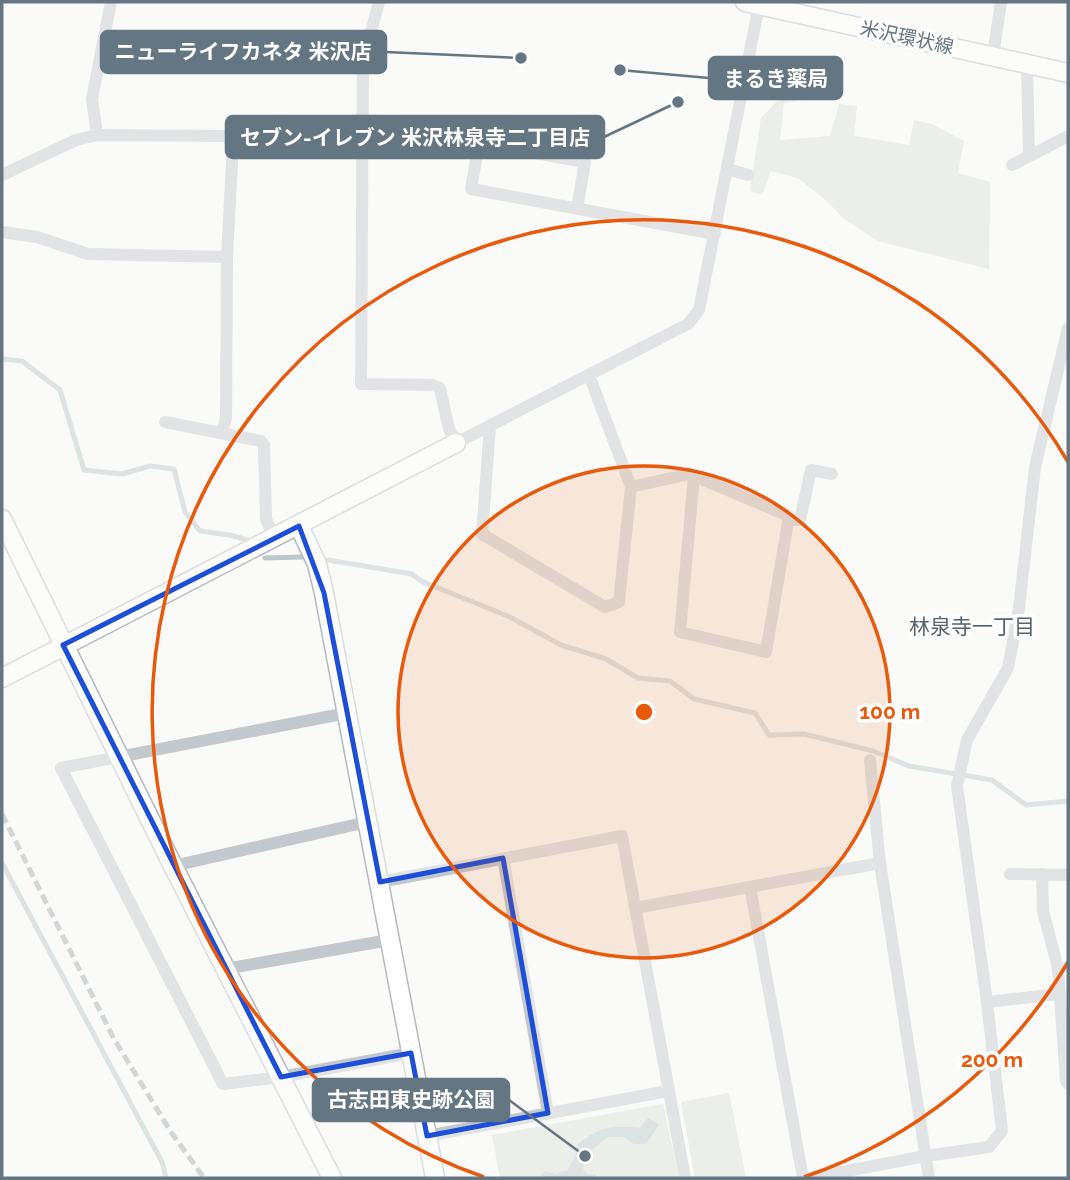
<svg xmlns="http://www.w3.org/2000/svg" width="1070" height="1180" font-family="Raleway,'Noto Sans JP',sans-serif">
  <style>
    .green { fill: #dadfd7 }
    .water { fill: #bbc7cb }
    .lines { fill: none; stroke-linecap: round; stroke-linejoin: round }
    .stream { stroke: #bbc7cb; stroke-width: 5 }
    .secondary-casing { stroke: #b3babf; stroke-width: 21 }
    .street { stroke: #c3c8cc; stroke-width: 12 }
    .secondary { stroke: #fff; stroke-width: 18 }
    .rail { stroke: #a2aab0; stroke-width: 5; stroke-dasharray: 10 5; stroke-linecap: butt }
    .marked { fill: none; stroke: #1d4ed8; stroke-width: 5; stroke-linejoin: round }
    .ring { fill: none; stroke: #e8590c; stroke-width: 3.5 }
    .labels { text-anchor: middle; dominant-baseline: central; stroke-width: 7; stroke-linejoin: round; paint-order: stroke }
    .street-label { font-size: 19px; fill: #657683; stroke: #fff }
    .neighbourhood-label { font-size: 21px; fill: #57646e; stroke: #fff }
    .centre { fill: #e8590c; stroke: #fff; stroke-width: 3.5 }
    .ring-label { font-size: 21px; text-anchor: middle; font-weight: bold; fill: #e8590c; stroke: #fff; stroke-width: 7; stroke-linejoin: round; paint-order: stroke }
    .leader { fill: none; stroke: #657683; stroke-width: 2.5 }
    .callout-dot { fill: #657683; stroke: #fff; stroke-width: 2.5 }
    .callout { fill: #657683; stroke: #657683; stroke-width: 2.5 }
    .callout-label { font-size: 21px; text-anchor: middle; font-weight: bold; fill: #fff }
  </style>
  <rect width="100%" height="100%" fill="#fafaf8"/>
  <g class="green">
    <polygon points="797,86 804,100 784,103 780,140 830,136 839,104 857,106 854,136 909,145 914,120 932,124 964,141 958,173 990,182 989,269 878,241 844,219 827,201 798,178 771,171 762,195 750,191 761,118 782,96"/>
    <polygon points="729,1093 746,1178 695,1178 681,1102"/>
    <polygon points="663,1104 679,1178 500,1178 492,1135"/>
  </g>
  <path class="water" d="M 648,1118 L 659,1125 L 646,1144 L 634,1144 L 624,1137 L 607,1137 L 586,1155 L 583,1170 L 587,1174 L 596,1174 L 596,1178 L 542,1178 L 540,1175 L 545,1171 L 557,1174 L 562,1171 L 567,1171 C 570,1168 578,1149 578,1144 C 600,1127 612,1125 640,1128 Z"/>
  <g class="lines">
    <g class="stream">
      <polyline points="2,359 22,361 60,390 84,470 122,474 150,466 174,469 185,512 200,531 230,535 247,540"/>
      <polyline points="265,558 302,557"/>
      <polyline points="328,560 412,574 421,581 510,617 561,645 606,659 638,678 670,681 694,699 755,713 769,735 804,734 873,751 909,766 992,780 1026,805 1068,801"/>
      <polyline points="2,863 162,1162 166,1178"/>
    </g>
    <g class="secondary-casing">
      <g id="secondary">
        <polyline points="745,2 1068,73"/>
        <polyline points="2,519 173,866 332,1178"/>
        <polyline points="299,526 317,564 324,593 435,1178"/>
        <polyline points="2,678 456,443"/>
      </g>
    </g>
    <g class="street">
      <polyline points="379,2 363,61 361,384 433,385 440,388 449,429 456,443 688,324 699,310 759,5"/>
      <polyline points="993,55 1001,2"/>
      <polyline points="1027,64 1029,155"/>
      <polyline points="97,135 92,99 111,2"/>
      <polyline points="1012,165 1068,136"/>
      <polyline points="728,169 748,175"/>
      <polyline points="2,175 76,140 97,135 226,136 233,144 227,257 226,418 222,432"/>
      <polyline points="577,209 585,162 479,143 471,189 715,234"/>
      <polyline points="2,232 37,237 88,254 227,257"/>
      <polyline points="589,375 631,487 689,474 694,476 789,516 766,652 680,632 694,476"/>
      <polyline points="165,422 261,441 264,445 266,519 274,539"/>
      <polyline points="490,426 482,534 605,607 619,602 631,487"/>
      <polyline points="789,520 800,520 811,470 832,474"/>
      <polyline points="347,713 61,768 223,1084 281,1077 411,1053"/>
      <polyline points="870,760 880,863 929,1178"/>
      <polyline points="503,858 548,1113"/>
      <polyline points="173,866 367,822"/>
      <polyline points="1010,874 1068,875"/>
      <polyline points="1042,874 1043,911 1058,968 1066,1081 1068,1084"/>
      <polyline points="380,882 622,836 685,1178"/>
      <polyline points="750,887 803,1178"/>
      <polyline points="635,908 880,863"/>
      <polyline points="225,969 389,940"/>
      <polyline points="987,1002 1059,994"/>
      <polyline points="427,1136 668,1091"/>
      <polyline points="810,1178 926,1156 989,1147 1002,1131 987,1002 957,786 967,740 1008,668 1019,608 1035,467 1068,328"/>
    </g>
    <use href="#secondary" class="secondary"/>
    <polyline class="rail" points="2,814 114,1039 171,1132 204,1178"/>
  </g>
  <path d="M0 0H1070V1180H0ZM 299,526 L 324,593 L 380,882 L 503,858 L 548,1113 L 427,1136 L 411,1053 L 281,1077 L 63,645 Z" fill="#fafaf8" fill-opacity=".55" fill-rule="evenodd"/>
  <path class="marked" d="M 299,526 L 324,593 L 380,882 L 503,858 L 548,1113 L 427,1136 L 411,1053 L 281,1077 L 63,645 Z"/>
  <circle cx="644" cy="712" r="246" fill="#e8590c" fill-opacity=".12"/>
  <g class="ring">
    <circle cx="644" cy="712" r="246"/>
    <path d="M1068 962A492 492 0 0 1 804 1177M484 1177A492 492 0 1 1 1068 462"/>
  </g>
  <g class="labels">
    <g class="street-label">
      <text transform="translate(907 37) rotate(12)">米沢環状線</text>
    </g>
    <g class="neighbourhood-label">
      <text x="972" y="626">林泉寺一丁目</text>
    </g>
  </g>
  <circle cx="644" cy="712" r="10" class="centre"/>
  <g class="ring-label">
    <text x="890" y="719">100 m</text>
    <text x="992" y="1067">200 m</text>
  </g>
  <path class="leader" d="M521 58L386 52M620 70L709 78M678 102L604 137M585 1156L509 1100"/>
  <g class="callout-dot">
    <circle cx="521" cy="58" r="7"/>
    <circle cx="620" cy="70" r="7"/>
    <circle cx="678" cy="102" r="7"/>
    <circle cx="585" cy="1156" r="7"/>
  </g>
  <g class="callout">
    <rect x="101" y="31" width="285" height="42" rx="7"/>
    <rect x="709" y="57" width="133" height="42" rx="7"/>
    <rect x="226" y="116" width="378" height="42" rx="7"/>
    <rect x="313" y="1079" width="196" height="42" rx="7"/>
  </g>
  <g class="callout-label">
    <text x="243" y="59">ニューライフカネタ 米沢店</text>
    <text x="776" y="86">まるき薬局</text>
    <text x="415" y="145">セブン-イレブン 米沢林泉寺二丁目店</text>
    <text x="411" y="1107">古志田東史跡公園</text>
  </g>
  <rect width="1070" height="1180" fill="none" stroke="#657683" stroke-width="7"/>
</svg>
